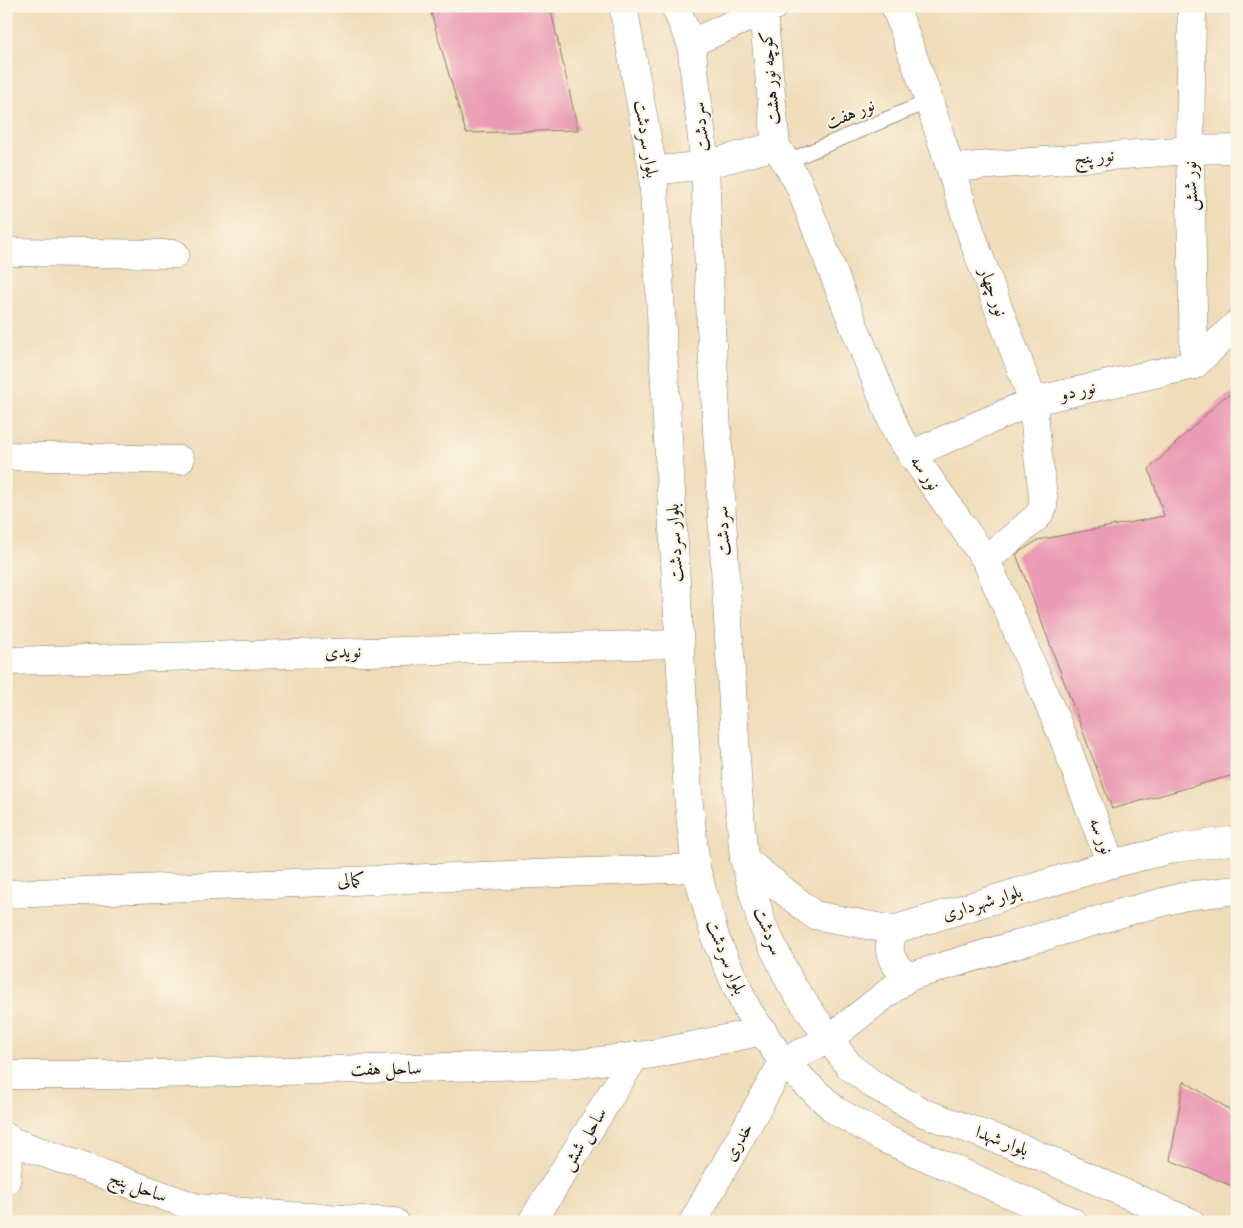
<svg xmlns="http://www.w3.org/2000/svg" width="1243" height="1228" font-family="'Libre Bodoni',Amiri,serif">
  <style>
    .building { fill: #ea9ab4 }
    .lines { fill: none; stroke-linecap: round; stroke-linejoin: round }
    .lane-casing { stroke: #867c6a; stroke-width: 16 }
    .street-casing { stroke: #867c6a; stroke-width: 29 }
    .secondary-casing { stroke: #867c6a; stroke-width: 29 }
    .primary-casing { stroke: #867c6a; stroke-width: 29 }
    .lane { stroke: #fff; stroke-width: 14 }
    .street { stroke: #fff; stroke-width: 28 }
    .secondary { stroke: #fff; stroke-width: 28 }
    .primary { stroke: #fff; stroke-width: 28 }
    .labels { text-anchor: middle; dominant-baseline: central; stroke-width: 4; stroke-linejoin: round; paint-order: stroke }
    .street-label { font-size: 18px; fill: #1c1c1c; stroke: #fcf5e5 }
  </style>
  <rect width="100%" height="100%" fill="#fcf5e5"/>
  <filter id="ink" filterUnits="userSpaceOnUse"><feTurbulence type="fractalNoise" baseFrequency=".02" numOctaves="2"/><feDisplacementMap in="SourceGraphic" scale="10" xChannelSelector="R" yChannelSelector="G"/><feConvolveMatrix kernelMatrix="1 2 1 2 8 2 1 2 1" color-interpolation-filters="sRGB"/></filter>
  <filter id="wash" filterUnits="userSpaceOnUse"><feTurbulence type="fractalNoise" baseFrequency=".0096" numOctaves="4" result="noise"/><feDisplacementMap in="SourceGraphic" scale="20" xChannelSelector="R" yChannelSelector="G"/><feGaussianBlur stdDeviation="1.12" result="paint"/><feColorMatrix in="noise" values="0 0 0 0 0 0 0 0 0 0 0 0 0 0 0 0 0 1.4 0 .05"/><feComposite in="paint" operator="in"/></filter>
  <g filter="url(#wash)">
    <rect width="100%" height="100%" fill="#efdcb9"/>
    <g id="blocks">
      <g class="building">
        <polygon points="429,6 550,6 578,130 466,133"/>
        <polygon points="1237,391 1237,774 1112,809 1016,554 1038,540 1164,516 1149,469 1223,398"/>
        <polygon points="1184,1081 1237,1114 1237,1188 1170,1160"/>
      </g>
    </g>
  </g>
  <g filter="url(#ink)">
    <use href="#blocks" fill-opacity="0" stroke="#867c6a" stroke-width="1"/>
    <g class="lines">
      <g class="lane-casing">
        <polyline id="lane" points="786,162 929,101"/>
      </g>
      <g class="street-casing">
        <g id="street">
          <polyline points="895,6 926,92 975,245 1033,401 1038,455 1043,496 1043,507 1038,516 986,560"/>
          <polyline points="1192,6 1190,150 1194,365"/>
          <polyline points="763,11 776,146"/>
          <polyline points="691,43 774,6"/>
          <polyline points="951,168 1190,150 1237,149"/>
          <polyline points="653,171 705,165 776,146 798,182 850,316 897,433 986,560 1038,679 1063,737 1111,864"/>
          <polyline points="6,252 175,254"/>
          <polyline points="912,454 1033,401 1194,365 1237,324"/>
          <polyline points="6,456 180,460"/>
          <polyline points="6,661 680,644"/>
          <polyline points="6,1075 112,1075 577,1064 653,1054 763,1031"/>
          <polyline points="6,1137 11,1141 197,1208 293,1216 395,1222"/>
          <polyline points="6,1181 11,1141"/>
          <polyline points="532,1222 635,1056"/>
          <polyline points="693,1222 783,1062"/>
        </g>
      </g>
      <g class="secondary-casing">
        <polyline id="secondary" points="6,894 696,868"/>
      </g>
      <g class="primary-casing">
        <g id="primary">
          <polyline points="623,6 653,171 688,795 696,868 716,940 747,1009 783,1062 836,1111 883,1138 1073,1222"/>
          <polyline points="675,6 691,43 705,165 711,327 738,791 744,859 762,924 791,984 829,1039 850,1067 874,1085 924,1113 1024,1149 1190,1222"/>
          <polyline points="744,859 814,915 893,930 1111,864 1177,848 1237,840"/>
          <path d="M 893,930 C 886,952 890,962 908,977"/>
          <polyline points="783,1062 829,1039 908,977 1125,912 1186,896 1237,890"/>
        </g>
      </g>
      <use href="#lane" class="lane"/>
      <use href="#street" class="street"/>
      <use href="#secondary" class="secondary"/>
      <use href="#primary" class="primary"/>
    </g>
  </g>
  <g class="labels">
    <g class="street-label">
      <text transform="translate(770 78) rotate(-95)">کوچه نور هشت</text>
      <text transform="translate(850 114) rotate(-23)">نور هفت</text>
      <text transform="translate(701 127) rotate(-97)">سردشت</text>
      <text transform="translate(646 139) rotate(81)">بلوار سردشت</text>
      <text transform="translate(1094 157) rotate(-5)">نور پنج</text>
      <text transform="translate(1191 186) rotate(-91)">نور شش</text>
      <text transform="translate(993 292) rotate(70)">نور چهار</text>
      <text transform="translate(1078 391) rotate(-13)">نور دو</text>
      <text transform="translate(925 473) rotate(55)">نور سه</text>
      <text transform="translate(723 531) rotate(-93)">سردشت</text>
      <text transform="translate(675 543) rotate(-93)">بلوار سردشت</text>
      <text transform="translate(343 652) rotate(-1)">نویدی</text>
      <text transform="translate(1101 836) rotate(69)">نور سه</text>
      <text transform="translate(351 880) rotate(-2)">کمالی</text>
      <text transform="translate(982 903) rotate(-17)">بلوار شهرداری</text>
      <text transform="translate(768 931) rotate(68)">سردشت</text>
      <text transform="translate(726 957) rotate(68)">بلوار سردشت</text>
      <text transform="translate(386 1069) rotate(-1)">ساحل هفت</text>
      <text transform="translate(584 1139) rotate(-58)">ساحل شش</text>
      <text transform="translate(1002 1141) rotate(21)">بلوار شهدا</text>
      <text transform="translate(738 1142) rotate(-60)">خدری</text>
      <text transform="translate(138 1187) rotate(20)">ساحل پنج</text>
    </g>
  </g>
  <rect width="1243" height="1228" fill="none" stroke="#fcf5e5" stroke-width="25"/>
</svg>
